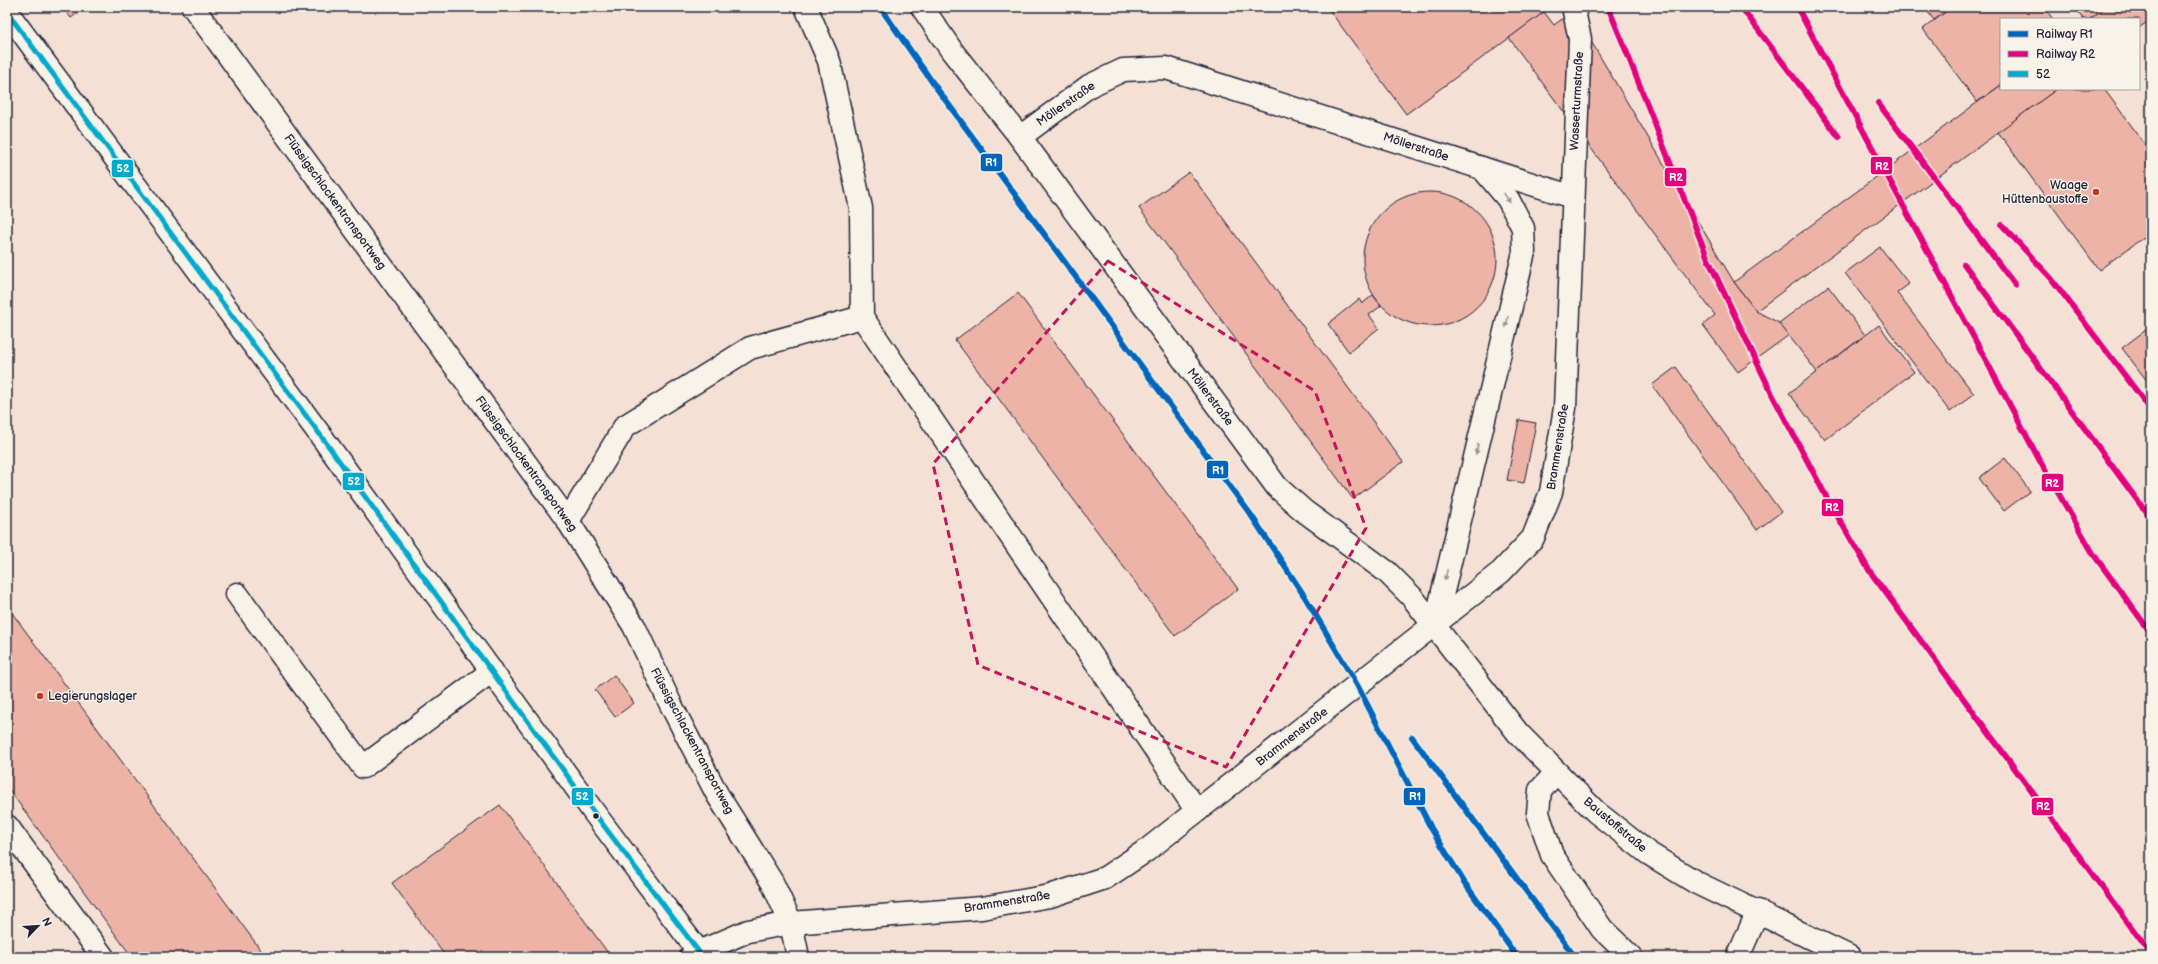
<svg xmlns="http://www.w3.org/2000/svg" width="2158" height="964" font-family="'Balsamiq Sans',sans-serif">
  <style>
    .built { fill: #f4e0d4; fill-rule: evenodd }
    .building { fill: #edb3a7; stroke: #22223b }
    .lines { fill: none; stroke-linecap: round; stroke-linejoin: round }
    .minor-casing { stroke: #22223b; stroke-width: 25 }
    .minor { stroke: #f7f3e8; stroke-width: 22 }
    .bus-1-casing { stroke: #f7f3e8; stroke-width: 8 }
    .bus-1 { stroke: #00a9ce; stroke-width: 5 }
    .rail-1-casing { stroke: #f7f3e8; stroke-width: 9 }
    .rail-2-casing { stroke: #f7f3e8; stroke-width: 9 }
    .rail-1 { stroke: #0065bd; stroke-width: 6 }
    .rail-2 { stroke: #e5007d; stroke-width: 6 }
    .oneway { fill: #97959a }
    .marked { fill: none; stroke: #c2185b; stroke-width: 3; stroke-dasharray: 8 5; stroke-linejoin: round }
    .poi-dot { fill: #c8321e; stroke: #f7f3e8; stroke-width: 1.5 }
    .bus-dot { fill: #22223b; stroke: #f7f3e8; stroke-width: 1.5 }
    .labels { text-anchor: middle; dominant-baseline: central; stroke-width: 3; stroke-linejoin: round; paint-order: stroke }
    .street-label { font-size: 12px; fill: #22223b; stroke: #f7f3e8 }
    .poi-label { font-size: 12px; fill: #22223b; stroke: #f7f3e8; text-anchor: end }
    .line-badge { stroke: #f7f3e8; stroke-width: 1.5 }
    .badge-label { font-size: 11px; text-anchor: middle; font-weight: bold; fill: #fff }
  </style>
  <rect width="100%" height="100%" fill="#f7f3e8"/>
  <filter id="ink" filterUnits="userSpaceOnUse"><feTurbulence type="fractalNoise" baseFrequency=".025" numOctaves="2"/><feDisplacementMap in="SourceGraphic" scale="8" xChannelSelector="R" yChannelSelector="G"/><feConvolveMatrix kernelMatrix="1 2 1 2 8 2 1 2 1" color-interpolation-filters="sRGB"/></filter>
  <g filter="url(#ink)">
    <path class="built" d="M 7,7 L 2151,7 L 2151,957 L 7,957 ZM 2001,19 L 2139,19 L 2139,89 L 2001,89 Z"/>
    <g class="building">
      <polygon points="62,7 86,7 71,18"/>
      <polygon points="1327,7 1549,7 1550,8 1406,114"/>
      <polygon points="1924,7 1952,7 1934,20"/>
      <polygon points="1952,7 2044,7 2053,19 2001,19 2001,85 1977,102 1923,29"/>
      <polygon points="2074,7 2106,7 2090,19 2083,19"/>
      <polygon points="2106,7 2151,7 2151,19 2139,28 2139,19 2090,19"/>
      <polygon points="1573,11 1734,282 1756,311 1779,323 1789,335 1738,372 1703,325 1715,315 1509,38 1544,12 1554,25"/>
      <polygon points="2001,85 2001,89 2057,89 1756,311 1734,282"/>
      <polygon points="2057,89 2104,89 2151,152 2151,232 2099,270 1998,132"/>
      <polygon points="1189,172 1403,462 1353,499 1139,208"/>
      <circle cx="1430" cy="259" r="67"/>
      <polygon points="1880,247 1909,284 1897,293 1974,394 1950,412 1845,273"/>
      <polygon points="1828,286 1865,335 1817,372 1779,323"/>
      <polygon points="1018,293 1238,589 1175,636 955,340"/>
      <polygon points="1373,295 1381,306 1369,315 1379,328 1349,352 1328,324 1359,299 1362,304"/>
      <polygon points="1879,325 1914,372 1825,440 1789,393"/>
      <polygon points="2151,326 2151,386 2122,348"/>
      <polygon points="1676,367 1781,512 1757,530 1652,385"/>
      <polygon points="1519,420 1536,423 1524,483 1507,480"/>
      <polygon points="2005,458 2030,491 2004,511 1979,478"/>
      <polygon points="7,606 266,957 132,957 7,787"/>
      <polygon points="614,675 634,703 615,717 595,690"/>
      <polygon points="500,805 611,957 446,957 392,883"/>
    </g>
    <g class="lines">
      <g class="minor-casing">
        <g id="minor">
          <polyline points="193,7 568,521 634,626 671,705 717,794 772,882 791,923 798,957"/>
          <polyline points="806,7 829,61 861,208 862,317 1197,811"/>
          <polyline points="922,7 952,51 1020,137 1277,487 1304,511 1387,572 1412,597 1518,733 1596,812 1648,853 1697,883 1850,957"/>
          <polyline points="7,12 324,440 598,818 699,952"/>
          <polyline points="1020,137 1089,86 1123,70 1166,68 1573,197"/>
          <polyline points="568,521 625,426 750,348 862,317"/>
          <polyline points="237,594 363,767 492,671"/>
          <polyline points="1435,625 1524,252 1523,228 1508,199 1482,168"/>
          <polyline points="1556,773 1540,790 1538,813 1552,855 1602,929 1631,957"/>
          <polyline points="7,826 103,957"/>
          <polyline points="691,957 699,952 748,931 791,923 982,908 1050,896 1105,878 1147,850 1501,572 1533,538 1551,492 1565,408 1580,39 1573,7"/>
          <polyline points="1738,957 1758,911"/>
        </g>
      </g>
      <use href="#minor" class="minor"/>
      <g class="bus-1-casing">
        <polyline id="bus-1" points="7,12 324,440 598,818 699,952"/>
      </g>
      <use href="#bus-1" class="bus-1"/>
      <g class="rail-1-casing">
        <g id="rail-1">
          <polyline points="880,7 935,86 1251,515 1305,597 1357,685 1431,828 1464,882 1517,957"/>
          <polyline points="1412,737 1575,957"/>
        </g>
      </g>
      <g class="rail-2-casing">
        <g id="rail-2">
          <polyline points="1608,7 1623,43 1708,259 1773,396 1828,500 1869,570 2151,954"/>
          <polyline points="1741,7 1839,137"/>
          <polyline points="1797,7 2041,463 2094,555 2151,633"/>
          <polyline points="1878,103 2015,285"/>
          <polyline points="2002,225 2051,278 2151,410"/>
          <polyline points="1964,264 2151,519"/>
        </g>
      </g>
      <use href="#rail-1" class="rail-1"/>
      <use href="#rail-2" class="rail-2"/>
    </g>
    <defs><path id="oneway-solid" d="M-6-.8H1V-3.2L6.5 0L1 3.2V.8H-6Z"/></defs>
    <g class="oneway">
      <use href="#oneway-solid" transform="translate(1507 198) rotate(56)"/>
      <use href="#oneway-solid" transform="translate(1507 322) rotate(103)"/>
      <use href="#oneway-solid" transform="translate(1477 449) rotate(103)"/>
      <use href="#oneway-solid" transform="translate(1446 575) rotate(103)"/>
    </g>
  </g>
  <path class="marked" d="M 1108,261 L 1315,391 L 1366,528 L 1226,767 L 978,665 L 933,464 Z"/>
  <g class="poi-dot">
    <circle cx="2096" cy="192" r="4"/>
    <circle cx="40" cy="696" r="4"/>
  </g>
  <circle class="bus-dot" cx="596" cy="816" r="3.5"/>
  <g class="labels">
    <g class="street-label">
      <text transform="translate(1577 101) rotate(-87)">Wasserturmstraße</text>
      <text transform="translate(1066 104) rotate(-35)">Möllerstraße</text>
      <text transform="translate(1416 147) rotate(18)">Möllerstraße</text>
      <text transform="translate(335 202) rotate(54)">Flüssigschlackentransportweg</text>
      <text transform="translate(1210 397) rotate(53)">Möllerstraße</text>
      <text transform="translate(1558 447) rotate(-81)">Brammenstraße</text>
      <text transform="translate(526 464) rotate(54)">Flüssigschlackentransportweg</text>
      <text transform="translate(1292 737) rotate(-38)">Brammenstraße</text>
      <text transform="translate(692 741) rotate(62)">Flüssigschlackentransportweg</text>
      <text transform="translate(1615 825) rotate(40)">Baustoffstraße</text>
      <text transform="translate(1007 902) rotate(-9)">Brammenstraße</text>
    </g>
    <g class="poi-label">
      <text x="2088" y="185">Waage<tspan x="2088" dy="14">Hüttenbaustoffe</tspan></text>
      <text x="48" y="696" text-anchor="start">Legierungslager</text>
    </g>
  </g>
  <g class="line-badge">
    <rect x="980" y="153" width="23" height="19" rx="4" fill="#0065bd"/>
    <rect x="1870" y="156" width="23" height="19" rx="4" fill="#e5007d"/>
    <rect x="111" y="159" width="23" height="19" rx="4" fill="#00a9ce"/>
    <rect x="1664" y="167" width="23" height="20" rx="4" fill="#e5007d"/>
    <rect x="1206" y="460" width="23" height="19" rx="4" fill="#0065bd"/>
    <rect x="342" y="472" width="23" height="19" rx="4" fill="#00a9ce"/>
    <rect x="2041" y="473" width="23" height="19" rx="4" fill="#e5007d"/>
    <rect x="1821" y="498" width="23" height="19" rx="4" fill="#e5007d"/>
    <rect x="1403" y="787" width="23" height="19" rx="4" fill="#0065bd"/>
    <rect x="571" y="787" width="23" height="19" rx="4" fill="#00a9ce"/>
    <rect x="2031" y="797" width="23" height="19" rx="4" fill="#e5007d"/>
  </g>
  <g class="badge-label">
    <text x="991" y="166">R1</text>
    <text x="1882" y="170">R2</text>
    <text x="123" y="172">52</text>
    <text x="1676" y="181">R2</text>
    <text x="1218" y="474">R1</text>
    <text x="354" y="485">52</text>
    <text x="2052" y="487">R2</text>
    <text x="1832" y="511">R2</text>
    <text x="1415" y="800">R1</text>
    <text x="582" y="800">52</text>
    <text x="2043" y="810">R2</text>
  </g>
  <rect width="2158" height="964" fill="none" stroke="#f7f3e8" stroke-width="24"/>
  <rect x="12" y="12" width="2134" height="940" fill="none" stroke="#22223b" stroke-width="1.5" filter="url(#ink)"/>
  <rect x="2000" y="18" width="140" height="72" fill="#f7f3e8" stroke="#a29fa3"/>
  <rect x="2008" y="31" width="20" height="6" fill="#0065bd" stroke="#a29fa3"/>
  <text x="2036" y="38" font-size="12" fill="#22223b">Railway R1</text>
  <rect x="2008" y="51" width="20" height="6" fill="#e5007d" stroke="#a29fa3"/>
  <text x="2036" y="58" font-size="12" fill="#22223b">Railway R2</text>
  <rect x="2008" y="71" width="20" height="6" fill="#00a9ce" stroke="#a29fa3"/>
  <text x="2036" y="78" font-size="12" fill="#22223b">52</text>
  <g transform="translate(38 926) rotate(65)" stroke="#f7f3e8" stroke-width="3" paint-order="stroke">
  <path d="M0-3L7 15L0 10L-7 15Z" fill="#22223b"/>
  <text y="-6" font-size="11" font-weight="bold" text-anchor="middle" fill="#22223b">N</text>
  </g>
</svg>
